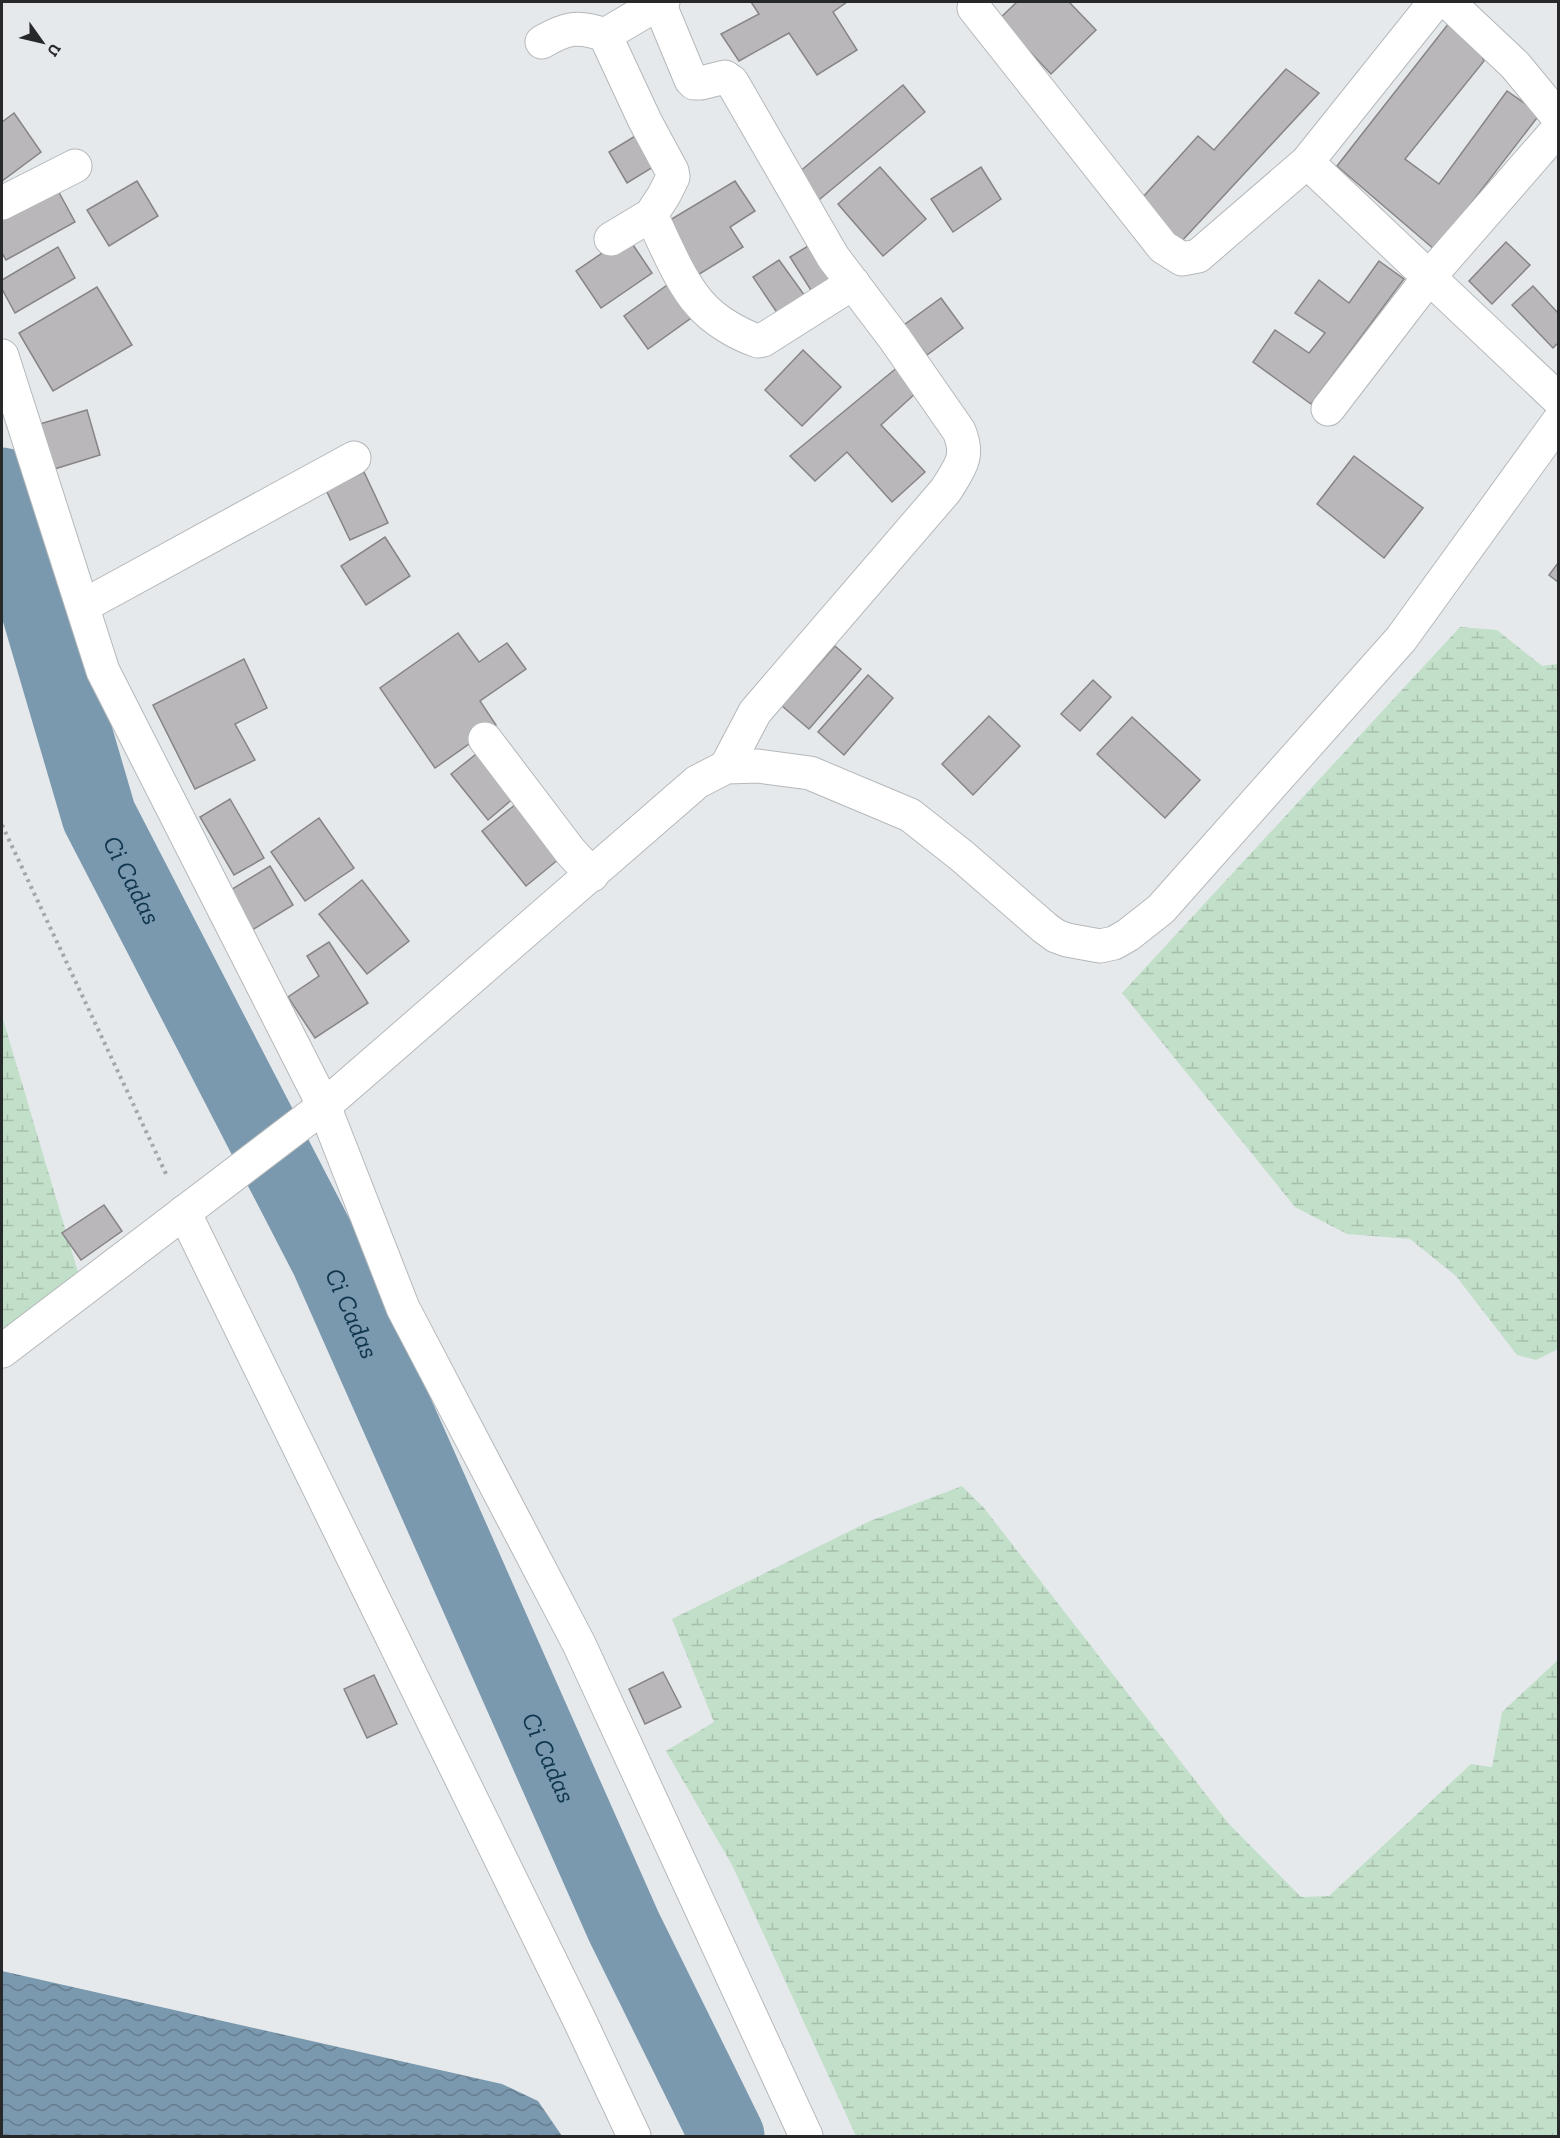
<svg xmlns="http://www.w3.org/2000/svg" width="1560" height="2138" font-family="'Zilla Slab',serif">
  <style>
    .wetland { fill: url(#wetland-marsh) }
    .water { fill: url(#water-waves) }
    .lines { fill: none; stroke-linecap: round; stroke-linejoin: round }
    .river { stroke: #7b99ae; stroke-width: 75 }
    .building { fill: #bab7ba; stroke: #878486; stroke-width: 1.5 }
    .street-casing { stroke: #b5b8ba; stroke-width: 35 }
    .path { stroke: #a4a7a9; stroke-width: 4; stroke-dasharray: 3 4.5; stroke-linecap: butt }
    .street { stroke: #fff; stroke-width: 33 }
    .labels { text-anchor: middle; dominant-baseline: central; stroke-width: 5; stroke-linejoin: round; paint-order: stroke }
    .water-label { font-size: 26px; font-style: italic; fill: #0f364e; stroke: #e6e9ec }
  </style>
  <defs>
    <pattern id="wetland-marsh" width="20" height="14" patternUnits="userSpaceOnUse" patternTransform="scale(1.5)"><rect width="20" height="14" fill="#c2dfc9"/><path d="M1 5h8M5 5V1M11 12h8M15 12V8" fill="none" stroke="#a7bfad"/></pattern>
    <pattern id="water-waves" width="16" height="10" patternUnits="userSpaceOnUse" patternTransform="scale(1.5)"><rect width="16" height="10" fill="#7b99ae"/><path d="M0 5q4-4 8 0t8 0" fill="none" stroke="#657d8e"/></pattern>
  </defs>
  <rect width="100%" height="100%" fill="#e6e9ec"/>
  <g class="wetland">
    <polygon points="1460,627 1497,630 1542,666 1558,664 1558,1349 1536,1360 1517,1355 1456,1276 1410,1239 1347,1234 1295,1207 1122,993"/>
    <polygon points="2,1016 78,1272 2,1333"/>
    <polygon points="962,1486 984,1508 1229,1824 1301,1897 1329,1896 1471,1764 1492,1767 1502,1712 1558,1660 1558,2136 856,2136 732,1865 666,1751 714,1722 672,1619 870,1521"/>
  </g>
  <polygon class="water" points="2,1971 502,2084 538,2101 562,2136 2,2136"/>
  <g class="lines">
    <path class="river" id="s1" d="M 2,485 L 99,816 L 328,1259 L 624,1927 L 727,2136"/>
  </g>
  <g class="building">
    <polygon points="751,2 847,2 833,12 857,50 817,75 789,33 739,61 721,34 759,14"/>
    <polygon points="1017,2 1069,2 1096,30 1051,74 999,19"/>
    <polygon points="1449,23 1474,40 1484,61 1405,159 1439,184 1507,91 1540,114 1435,250 1337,166"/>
    <polygon points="1286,69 1319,93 1180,243 1134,207 1198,136 1214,150"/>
    <polygon points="903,85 925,112 814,204 792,178"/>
    <polygon points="14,113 41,152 2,181 2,122"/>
    <polygon points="640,133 658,164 627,183 609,152"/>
    <polygon points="880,167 926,219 883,256 838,204"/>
    <polygon points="981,167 1001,199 953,232 931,199"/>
    <polygon points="137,181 158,216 109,246 87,210"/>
    <polygon points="735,181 755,211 730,227 743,247 693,278 660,226"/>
    <polygon points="56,187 75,222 6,260 2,253 2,218"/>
    <polygon points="627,236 652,273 601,308 576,271"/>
    <polygon points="1506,242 1530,265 1492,304 1469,281"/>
    <polygon points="813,243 837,280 814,295 790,257"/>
    <polygon points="58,247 75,278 15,313 2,289 2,280"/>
    <polygon points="779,260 805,296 778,314 753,277"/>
    <polygon points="1379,261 1404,279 1311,404 1253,362 1275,330 1309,353 1325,333 1295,313 1319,280 1349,303"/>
    <polygon points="670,283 694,316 648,349 624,316"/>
    <polygon points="1533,286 1558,313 1558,343 1553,348 1512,305"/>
    <polygon points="97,287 132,345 53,391 19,333"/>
    <polygon points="941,298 963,328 927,355 904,325"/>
    <polygon points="803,350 841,387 802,426 765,390"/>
    <polygon points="899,366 918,391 881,425 925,472 892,502 847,452 815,481 790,456"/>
    <polygon points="87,410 100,455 48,471 33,426"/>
    <polygon points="1354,456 1423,508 1384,558 1317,504"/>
    <polygon points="364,472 388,523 350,540 326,490"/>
    <polygon points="385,537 410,576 366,605 341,566"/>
    <polygon points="1558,563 1558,582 1549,575"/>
    <polygon points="458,633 479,662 507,643 526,669 480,701 496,725 435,768 380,688"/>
    <polygon points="835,646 861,669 809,729 782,706"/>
    <polygon points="244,659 267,708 235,724 255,760 195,789 153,705"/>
    <polygon points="868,675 893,698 844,755 818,732"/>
    <polygon points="1093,680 1111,697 1080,731 1061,714"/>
    <polygon points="989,716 1020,746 973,795 942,764"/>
    <polygon points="1132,717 1200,780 1165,818 1097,754"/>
    <polygon points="480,751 516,796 488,820 451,774"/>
    <polygon points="230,799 264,858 234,875 200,817"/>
    <polygon points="516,804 559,859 526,886 482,831"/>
    <polygon points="319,818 354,868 305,901 271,852"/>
    <polygon points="270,866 293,905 252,930 229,891"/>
    <polygon points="362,880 409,941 367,974 319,914"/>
    <polygon points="329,942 368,1003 315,1038 288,997 319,976 307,956"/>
    <polygon points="104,1205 122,1231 81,1260 62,1233"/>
    <polygon points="663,1672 681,1707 645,1724 629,1689"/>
    <polygon points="374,1675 397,1724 367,1738 344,1689"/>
  </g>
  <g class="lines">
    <g class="street-casing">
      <g id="street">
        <path d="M 663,2 L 659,3 L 691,80 L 694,83 L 701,83 L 725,77 L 732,82 L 833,257 L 895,339 L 959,431 C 970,457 960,467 946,490 L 755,712 L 726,767"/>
        <polyline points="1435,2 1307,162 1558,399"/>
        <polyline points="1448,2 1515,65 1558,117"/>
        <polyline points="974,8 1163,247 1182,259 1198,256 1307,162"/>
        <polyline points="605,35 659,3"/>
        <path d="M 542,42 C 566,28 578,25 605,35 L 645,121 L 672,171 L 673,177 L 664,195 L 651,215 L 611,239"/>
        <polyline points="2,203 75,166"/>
        <path d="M 651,215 C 664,241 680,282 700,304 C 714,320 737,334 758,341 L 763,340 L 853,283"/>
        <polyline points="2,356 103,671 324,1106 403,1308 579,1644 806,2136"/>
        <polyline points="1328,409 1430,276 1558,129"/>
        <polyline points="83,606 354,458"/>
        <polyline points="485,739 570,851 592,875"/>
        <polyline points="184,1212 579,2019 634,2136"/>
        <polyline points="2,1351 324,1106 697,782 726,767 758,766 810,773 910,815 962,856 1045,928 1056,936 1067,940 1100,946 1114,943 1128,935 1161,909 1401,639 1558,422"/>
      </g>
    </g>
    <polyline class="path" points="2,825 167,1176"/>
    <use href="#street" class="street"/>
  </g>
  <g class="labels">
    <g class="water-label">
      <text stroke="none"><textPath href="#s1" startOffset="417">Ci Cadas</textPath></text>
      <text stroke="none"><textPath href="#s1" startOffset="903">Ci Cadas</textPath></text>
      <text stroke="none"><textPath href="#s1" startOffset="1389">Ci Cadas</textPath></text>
    </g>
  </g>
  <rect width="1560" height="2138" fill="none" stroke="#27282a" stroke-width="6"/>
  <g transform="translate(42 42) rotate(124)" stroke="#e6e9ec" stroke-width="4.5" paint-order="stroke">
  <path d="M0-4.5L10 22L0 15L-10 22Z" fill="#27282a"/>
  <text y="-9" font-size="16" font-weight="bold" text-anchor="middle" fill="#27282a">U</text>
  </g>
</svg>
